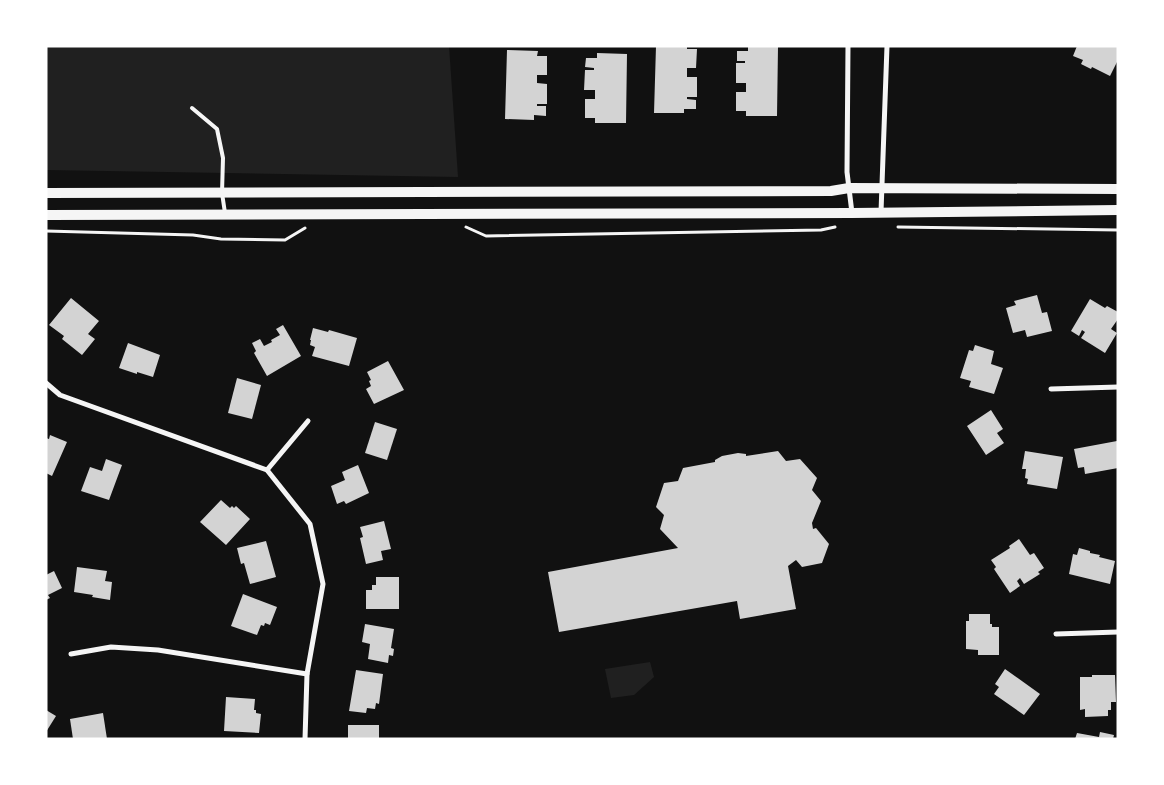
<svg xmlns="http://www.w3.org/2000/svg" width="1164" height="785" font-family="'DM Sans',sans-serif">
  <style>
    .green { fill: #202020 }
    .building { fill: #d3d3d3 }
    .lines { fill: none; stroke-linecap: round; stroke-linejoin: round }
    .path { stroke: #f5f5f5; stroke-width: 3 }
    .service { stroke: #f5f5f5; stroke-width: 4 }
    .minor { stroke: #f5f5f5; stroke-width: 5 }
    .secondary { stroke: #f5f5f5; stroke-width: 10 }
  </style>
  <rect width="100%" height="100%" fill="#111"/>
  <g class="green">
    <polygon points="46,46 449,46 458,177 46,170"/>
    <polygon points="650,662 654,677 634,695 611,698 605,669"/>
  </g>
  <g class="building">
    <polygon points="656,46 687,46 687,49 697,49 696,68 687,68 687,77 697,77 697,97 687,97 687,99 696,100 696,109 684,109 684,113 654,113"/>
    <polygon points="748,46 778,47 777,116 746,116 746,111 736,111 736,92 746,92 746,83 736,83 736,63 745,63 745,61 737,61 737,51 748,51"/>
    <polygon points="1077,46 1118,46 1118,60 1110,76 1092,67 1091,69 1081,64 1083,60 1073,56"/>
    <polygon points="507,50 538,51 537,56 547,56 547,75 537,75 537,83 547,84 547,104 537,104 537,106 546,106 546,116 534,115 534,120 505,119"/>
    <polygon points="597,53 627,54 626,123 595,123 595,118 585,118 585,99 595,99 595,90 584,90 585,70 594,70 594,68 585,67 586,58 597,58"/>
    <polygon points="1037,295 1042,313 1047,312 1052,331 1027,337 1025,330 1013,333 1006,308 1016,305 1014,301"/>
    <polygon points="71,298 99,321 88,334 95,339 82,355 62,339 64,336 49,325"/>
    <polygon points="1090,299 1105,308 1107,306 1118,312 1118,319 1111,329 1117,333 1105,353 1081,338 1085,332 1082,330 1079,336 1071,331"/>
    <polygon points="283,325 301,356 267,376 254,353 256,351 252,343 260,339 264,346 272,342 271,340 280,335 276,329"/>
    <polygon points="313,328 328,332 329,330 357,338 349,366 312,356 315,347 310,345 311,340 310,340"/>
    <polygon points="128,343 160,355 153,377 137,372 137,374 119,368"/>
    <polygon points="975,345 994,351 991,364 1003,368 994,394 969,387 971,381 960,378 969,350 973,351"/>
    <polygon points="388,361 404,390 374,404 366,389 371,386 369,381 371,380 367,372"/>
    <polygon points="237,378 261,385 252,419 228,413"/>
    <polygon points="991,410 1003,429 997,433 1004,443 986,455 967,426"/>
    <polygon points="375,422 397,429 387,460 365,453"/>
    <polygon points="50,435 67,442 52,476 46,473 46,438 49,439"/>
    <polygon points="1117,441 1118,468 1085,474 1084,467 1078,468 1074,449"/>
    <polygon points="778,451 786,461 800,459 817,478 812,490 821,501 812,523 813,529 816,528 829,544 822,563 802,567 796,560 788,566 796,609 740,619 737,601 559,632 548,572 678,548 660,529 664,515 656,507 664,483 678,481 683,468 715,462 715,460 722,456 738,453 746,454 746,456"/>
    <polygon points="1025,451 1063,457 1057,489 1027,484 1028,479 1025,478 1026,469 1022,469"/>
    <polygon points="106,459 122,465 109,500 81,491 90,467 102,471"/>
    <polygon points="358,465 369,493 346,504 344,501 337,504 331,486 345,480 342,472"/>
    <polygon points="221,500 230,508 232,506 234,508 236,506 250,519 226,545 200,522"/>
    <polygon points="384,521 391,549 381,551 383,560 366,564 360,538 363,537 360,527"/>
    <polygon points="1019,539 1030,555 1034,553 1044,568 1038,572 1040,574 1024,584 1020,578 1017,581 1020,586 1010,593 994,569 996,567 991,560 1010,548 1009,546"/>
    <polygon points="266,541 276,577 250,584 244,563 241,564 237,548"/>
    <polygon points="1079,548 1090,551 1090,553 1100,555 1099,557 1115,561 1110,584 1069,574 1073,554 1077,555"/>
    <polygon points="77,567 107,571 105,581 112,582 110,600 92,597 93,595 74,592"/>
    <polygon points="54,571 62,588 48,595 50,598 46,600 46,575"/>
    <polygon points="376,577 399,577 399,609 366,609 366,590 372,590 372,585 376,585"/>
    <polygon points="243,594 277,607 270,625 265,623 264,626 261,625 257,635 231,626"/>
    <polygon points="969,614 990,614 990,624 992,624 992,627 999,627 999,655 978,655 978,650 966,649 966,621 969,621"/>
    <polygon points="365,624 394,629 391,648 394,649 393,656 389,655 388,663 368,659 370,644 362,642"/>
    <polygon points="1005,669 1040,694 1024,715 994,694 999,687 995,684"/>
    <polygon points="356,670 383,674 379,704 376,703 375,709 367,708 366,713 349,711"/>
    <polygon points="1092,675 1115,675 1116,702 1111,702 1111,710 1108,710 1108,716 1085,717 1085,709 1080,710 1080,677 1092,677"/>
    <polygon points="226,697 255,699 254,710 256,710 256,713 261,714 259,733 224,731"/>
    <polygon points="46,710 56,716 46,732"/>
    <polygon points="103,713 107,739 73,739 70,719"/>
    <rect x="348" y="725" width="31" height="14"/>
    <polygon points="1100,732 1114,735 1113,739 1075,739 1077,733 1099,737"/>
  </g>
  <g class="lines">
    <g class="path">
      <polyline points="466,227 486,236 821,230 835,227"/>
      <polyline points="898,227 1118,230"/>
      <polyline points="46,231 193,235 221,239 285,240 305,228"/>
    </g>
    <polyline class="service" points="192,108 217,129 223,158 222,193 225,213"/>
    <g class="minor">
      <polyline points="848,46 847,172 852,213"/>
      <polyline points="881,212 887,46"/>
      <polyline points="46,383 60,395 267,470 310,524 323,584 307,674 305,739"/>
      <polyline points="1051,389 1118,387"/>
      <polyline points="267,470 308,421"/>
      <polyline points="1056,634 1118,632"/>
      <polyline points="71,654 111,647 158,650 307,674"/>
    </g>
    <g class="secondary">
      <polyline points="46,193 831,191 849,188 1118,189"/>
      <polyline points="46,215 852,213 1118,210"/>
    </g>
  </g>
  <rect width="1164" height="785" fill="none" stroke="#ffffff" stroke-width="95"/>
</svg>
